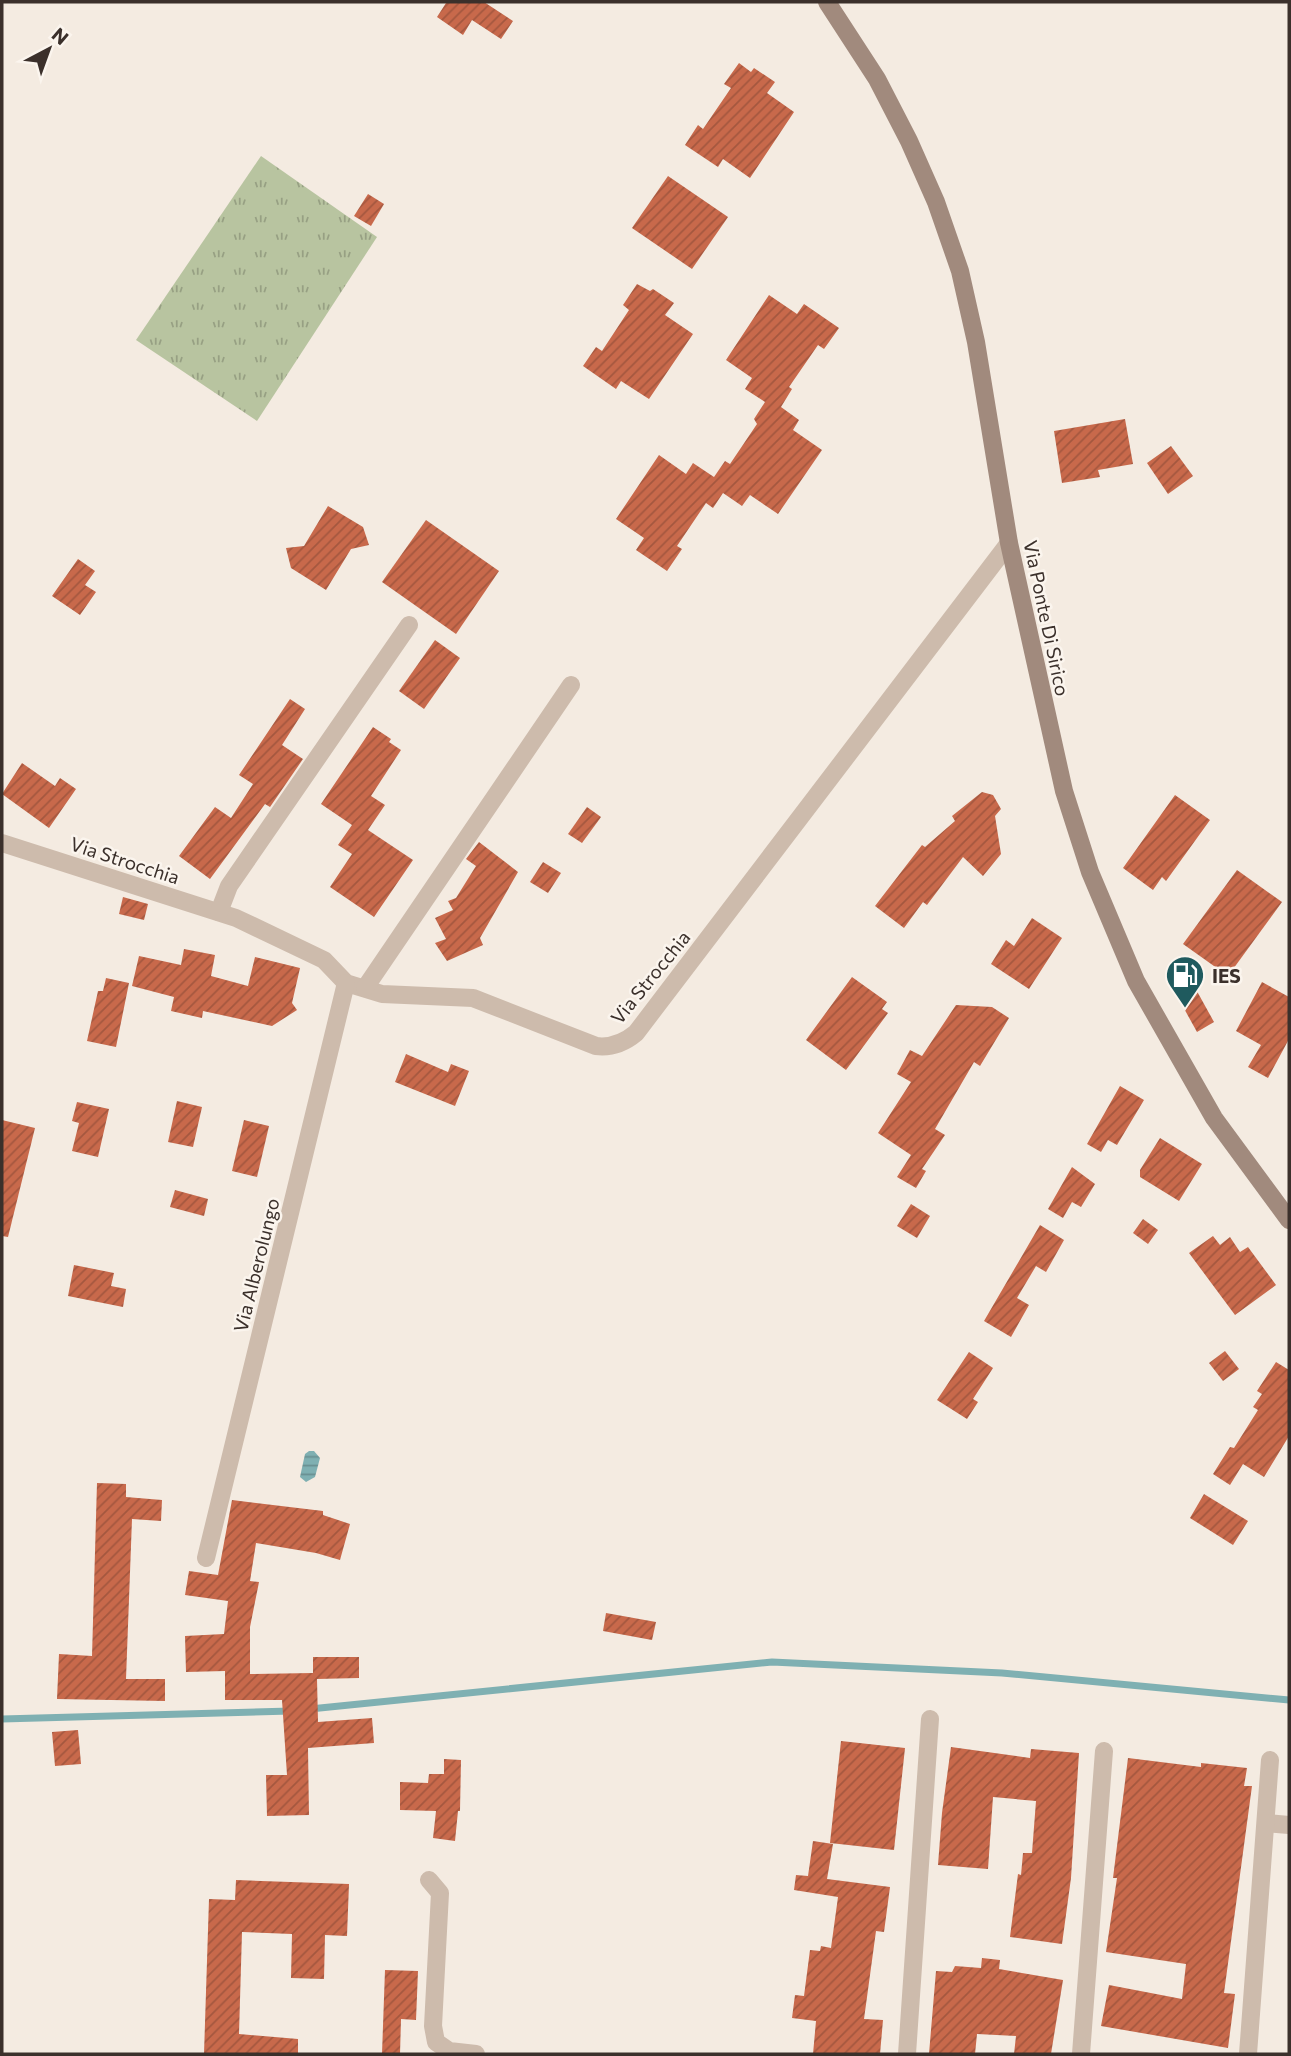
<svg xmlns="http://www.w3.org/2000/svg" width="1291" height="2056" font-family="Commissioner,sans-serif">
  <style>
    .grass { fill: url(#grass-tufts) }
    .water { fill: url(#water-rules) }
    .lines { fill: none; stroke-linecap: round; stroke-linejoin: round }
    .stream { stroke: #7fb0b2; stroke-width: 7 }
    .building { fill: url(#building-hatch) }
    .street { stroke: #cdbbac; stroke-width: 18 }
    .secondary { stroke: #a18a7d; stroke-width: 18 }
    .labels { text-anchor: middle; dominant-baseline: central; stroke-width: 5; stroke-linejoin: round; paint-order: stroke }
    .street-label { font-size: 19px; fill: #3b302b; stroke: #fbf5ee }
    .poi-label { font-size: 19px; font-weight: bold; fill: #3b302b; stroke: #fbf5ee; text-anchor: start }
  </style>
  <defs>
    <pattern id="grass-tufts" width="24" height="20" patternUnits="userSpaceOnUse" patternTransform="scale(1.75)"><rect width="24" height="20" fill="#b8c4a0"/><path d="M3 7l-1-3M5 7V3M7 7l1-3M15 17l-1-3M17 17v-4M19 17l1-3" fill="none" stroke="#97a083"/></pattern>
    <pattern id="water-rules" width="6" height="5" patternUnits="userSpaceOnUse" patternTransform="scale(1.75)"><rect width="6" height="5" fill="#7fb0b2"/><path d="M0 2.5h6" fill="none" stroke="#699091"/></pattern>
    <pattern id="building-hatch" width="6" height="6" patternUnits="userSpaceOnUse" patternTransform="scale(1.75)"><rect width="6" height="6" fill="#c8694b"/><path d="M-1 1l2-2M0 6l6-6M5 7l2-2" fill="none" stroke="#a4573f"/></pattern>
  </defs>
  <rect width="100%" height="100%" fill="#f4ebe1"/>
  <polygon class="grass" points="261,156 377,237 257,421 136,340"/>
  <polygon class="water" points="309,1451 314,1451 320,1458 315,1477 306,1482 300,1477 305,1454"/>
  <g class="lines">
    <g class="stream">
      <polyline points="310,1709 772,1662 1002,1673 1289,1700"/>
      <polyline points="2,1719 291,1711"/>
    </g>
  </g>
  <g class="building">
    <polygon points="443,2 484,2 513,21 501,39 472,20 463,35 437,17 446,3"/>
    <polygon points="739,63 751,72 754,68 775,82 767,93 794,112 750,178 723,159 718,167 685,145 698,125 703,129 731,88 724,84"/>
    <polygon points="668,176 728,217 692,269 632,228"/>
    <polygon points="368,194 384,204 371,226 354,216"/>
    <polygon points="637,284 650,291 653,289 674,303 665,315 693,334 649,399 621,381 616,389 583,366 596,347 602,351 629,310 623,305"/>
    <polygon points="769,295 797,314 804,304 839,328 824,349 818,345 789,387 792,389 781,407 799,420 793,430 822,450 778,514 750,495 742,506 723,493 713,508 706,503 677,546 682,549 667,571 636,550 644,538 616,519 659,455 686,474 693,463 714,477 725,461 730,464 757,424 754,419 765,402 745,389 752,378 726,360"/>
    <polygon points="1125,419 1133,464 1098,470 1100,477 1062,483 1054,431"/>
    <polygon points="1171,446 1193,476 1168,494 1147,463"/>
    <polygon points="328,506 363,527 369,545 351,549 326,590 291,568 286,548 304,546"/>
    <polygon points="426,520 499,571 456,634 382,582"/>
    <polygon points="78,559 95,571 85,585 96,592 80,615 52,596"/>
    <polygon points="435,640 460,658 424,709 399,691"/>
    <polygon points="290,699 305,709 282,745 303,759 270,807 265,804 210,879 179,856 215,807 231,818 253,784 239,775"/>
    <polygon points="373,727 391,739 389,742 401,750 371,796 385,805 368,830 413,860 374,917 330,887 352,854 338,845 352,825 321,804"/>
    <polygon points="22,763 55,786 60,778 76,789 49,828 2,794"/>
    <polygon points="982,792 993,795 1001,809 995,816 1001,854 983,876 963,857 927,905 923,902 904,928 875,906 922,845 925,847 955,821 952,816"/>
    <polygon points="1175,795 1210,820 1166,881 1162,877 1153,890 1123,868"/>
    <polygon points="587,807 601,817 582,843 568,834"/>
    <polygon points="479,842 518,872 480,938 483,945 447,961 435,943 446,939 435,918 453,910 448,901 456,898 476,866 466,859"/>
    <polygon points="543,862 561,873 548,893 530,882"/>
    <polygon points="1237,870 1282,902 1228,976 1183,944"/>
    <polygon points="123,897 148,904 144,920 119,914"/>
    <polygon points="1032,918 1062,938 1029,989 991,964 1006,940 1014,946"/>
    <polygon points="184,949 215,955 211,976 248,986 255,957 300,968 292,1003 297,1010 272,1026 203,1011 202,1018 171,1011 174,997 132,986 139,956 181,965"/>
    <polygon points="1188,975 1214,1022 1197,1032 1171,985"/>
    <polygon points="852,977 887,1002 882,1009 888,1013 846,1070 806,1040"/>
    <polygon points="106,978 129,983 116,1047 87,1041 98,991 103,991"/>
    <polygon points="1262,982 1289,997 1289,1039 1268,1078 1248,1067 1261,1045 1236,1031"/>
    <polygon points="956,1005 992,1007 1009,1018 980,1066 974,1062 935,1129 945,1135 922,1169 926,1171 916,1188 897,1177 911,1155 878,1133 911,1082 897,1074 910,1050 922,1056"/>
    <polygon points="406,1054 448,1072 451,1064 469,1071 455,1106 395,1082"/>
    <polygon points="1120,1086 1144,1100 1117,1145 1108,1140 1101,1152 1087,1144"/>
    <polygon points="177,1101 202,1107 193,1147 168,1142"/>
    <polygon points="77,1102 109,1109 98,1157 72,1151 79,1123 72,1121"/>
    <polygon points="2,1120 35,1128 8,1237 2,1236"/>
    <polygon points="244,1120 269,1126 257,1177 232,1171"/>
    <polygon points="1160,1138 1202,1164 1179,1201 1140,1177 1140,1170"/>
    <polygon points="1072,1167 1095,1184 1081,1207 1072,1202 1063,1218 1048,1209"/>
    <polygon points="175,1190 208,1199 204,1216 170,1207"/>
    <polygon points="911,1204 930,1216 917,1238 897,1226"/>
    <polygon points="1143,1219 1158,1230 1148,1244 1133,1233"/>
    <polygon points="1040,1225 1064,1240 1046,1272 1036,1266 1017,1298 1029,1305 1011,1337 984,1321"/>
    <polygon points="1213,1236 1220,1245 1230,1237 1240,1252 1248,1247 1276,1285 1235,1315 1189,1253"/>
    <polygon points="74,1265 114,1273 111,1286 126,1289 123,1307 68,1296"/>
    <polygon points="1225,1351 1239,1369 1223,1381 1209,1363"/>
    <polygon points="969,1352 993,1368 973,1399 978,1402 967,1419 937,1400"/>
    <polygon points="1276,1362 1289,1370 1289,1436 1264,1477 1243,1464 1230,1485 1213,1474 1230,1447 1234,1448 1258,1410 1253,1407 1262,1394 1257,1391"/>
    <polygon points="97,1483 126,1484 126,1497 162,1500 161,1521 132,1519 126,1679 165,1679 165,1701 57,1699 59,1654 92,1656"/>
    <polygon points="1204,1494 1248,1521 1233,1545 1190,1518"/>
    <polygon points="232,1500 323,1511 323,1515 350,1524 340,1560 316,1553 256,1543 250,1581 259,1582 250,1627 250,1674 313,1673 313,1657 359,1657 359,1678 317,1679 318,1722 372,1718 374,1743 308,1748 309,1815 267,1816 266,1775 287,1775 282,1700 225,1700 225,1671 186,1672 185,1636 224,1634 228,1601 185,1595 189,1571 218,1575"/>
    <polygon points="606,1613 656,1622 652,1640 603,1631"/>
    <polygon points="78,1730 81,1764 55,1766 52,1732"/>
    <polygon points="841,1741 905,1748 894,1850 830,1843"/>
    <polygon points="951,1747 1030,1758 1031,1749 1079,1753 1071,1878 1062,1944 1010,1937 1018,1874 1021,1875 1023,1853 1032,1853 1036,1801 993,1797 988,1869 938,1865 942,1813"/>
    <polygon points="1128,1758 1201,1767 1201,1763 1247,1768 1244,1786 1252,1786 1224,1993 1235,1994 1228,2048 1101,2026 1109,1985 1182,1999 1186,1964 1106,1952 1117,1878 1113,1878"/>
    <polygon points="444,1759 461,1760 460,1811 458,1811 455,1841 433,1838 436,1811 400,1810 400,1782 428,1783 429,1774 444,1774"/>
    <polygon points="813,1841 833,1844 827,1879 890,1887 884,1932 876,1931 864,2019 883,2020 880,2054 813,2054 816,2021 792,2018 795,1995 804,1996 810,1950 820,1951 821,1946 831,1948 838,1897 794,1890 796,1875 808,1876"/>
    <polygon points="236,1880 349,1884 347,1936 325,1935 324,1979 291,1978 292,1934 242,1932 239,2034 298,2039 298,2054 204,2054 209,1899 235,1900"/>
    <polygon points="982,1958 1000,1960 999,1969 1063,1980 1051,2054 1014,2054 1016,2036 977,2034 975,2054 929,2054 936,1971 952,1972 955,1966 981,1968"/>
    <polygon points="385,1970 418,1971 416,2020 401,2019 400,2054 382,2054"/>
  </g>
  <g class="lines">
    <g class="street">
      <path d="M 2,843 L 236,918 L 324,960 L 346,983 L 382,994 L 473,998 L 596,1046 C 612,1048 624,1043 636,1033 L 1009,543"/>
      <polyline points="219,912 229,886 409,625"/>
      <polyline points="365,988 571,685"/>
      <polyline points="206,1558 346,983"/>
      <polyline points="1266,1823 1289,1825"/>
      <polyline points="429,1880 440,1893 433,2026 436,2042 449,2051 476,2054"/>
      <polyline points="907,2054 930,1719"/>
      <polyline points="1081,2054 1104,1751"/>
      <polyline points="1248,2054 1270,1760"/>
    </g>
    <polyline class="secondary" points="827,2 877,79 909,141 936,202 960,271 976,342 1009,543 1064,791 1090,872 1136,981 1214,1118 1289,1220"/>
  </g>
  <defs>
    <g id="fuel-pin" transform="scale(2.0125)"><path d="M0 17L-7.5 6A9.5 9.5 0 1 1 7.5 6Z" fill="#1f5a5e" stroke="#fbf5ee"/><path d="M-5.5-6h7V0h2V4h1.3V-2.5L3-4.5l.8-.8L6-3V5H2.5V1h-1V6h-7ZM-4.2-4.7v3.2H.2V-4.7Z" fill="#fff"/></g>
  </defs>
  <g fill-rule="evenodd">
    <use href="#fuel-pin" x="1185" y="975"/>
  </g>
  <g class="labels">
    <g class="street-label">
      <text transform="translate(1047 618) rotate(78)">Via Ponte Di Sirico</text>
      <text transform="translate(125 860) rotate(18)">Via Strocchia</text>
      <text transform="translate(650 977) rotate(-51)">Via Strocchia</text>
      <text transform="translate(256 1265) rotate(-76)">Via Alberolungo</text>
    </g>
    <g class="poi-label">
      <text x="1212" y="975">IES</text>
    </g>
  </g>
  <rect width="1291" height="2056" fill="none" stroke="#3b302b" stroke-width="7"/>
  <g transform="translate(49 49) rotate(41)" stroke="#fbf5ee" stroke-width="5" paint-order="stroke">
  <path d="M0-5L12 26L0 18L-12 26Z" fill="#3b302b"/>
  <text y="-10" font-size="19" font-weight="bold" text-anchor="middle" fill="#3b302b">N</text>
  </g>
</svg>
